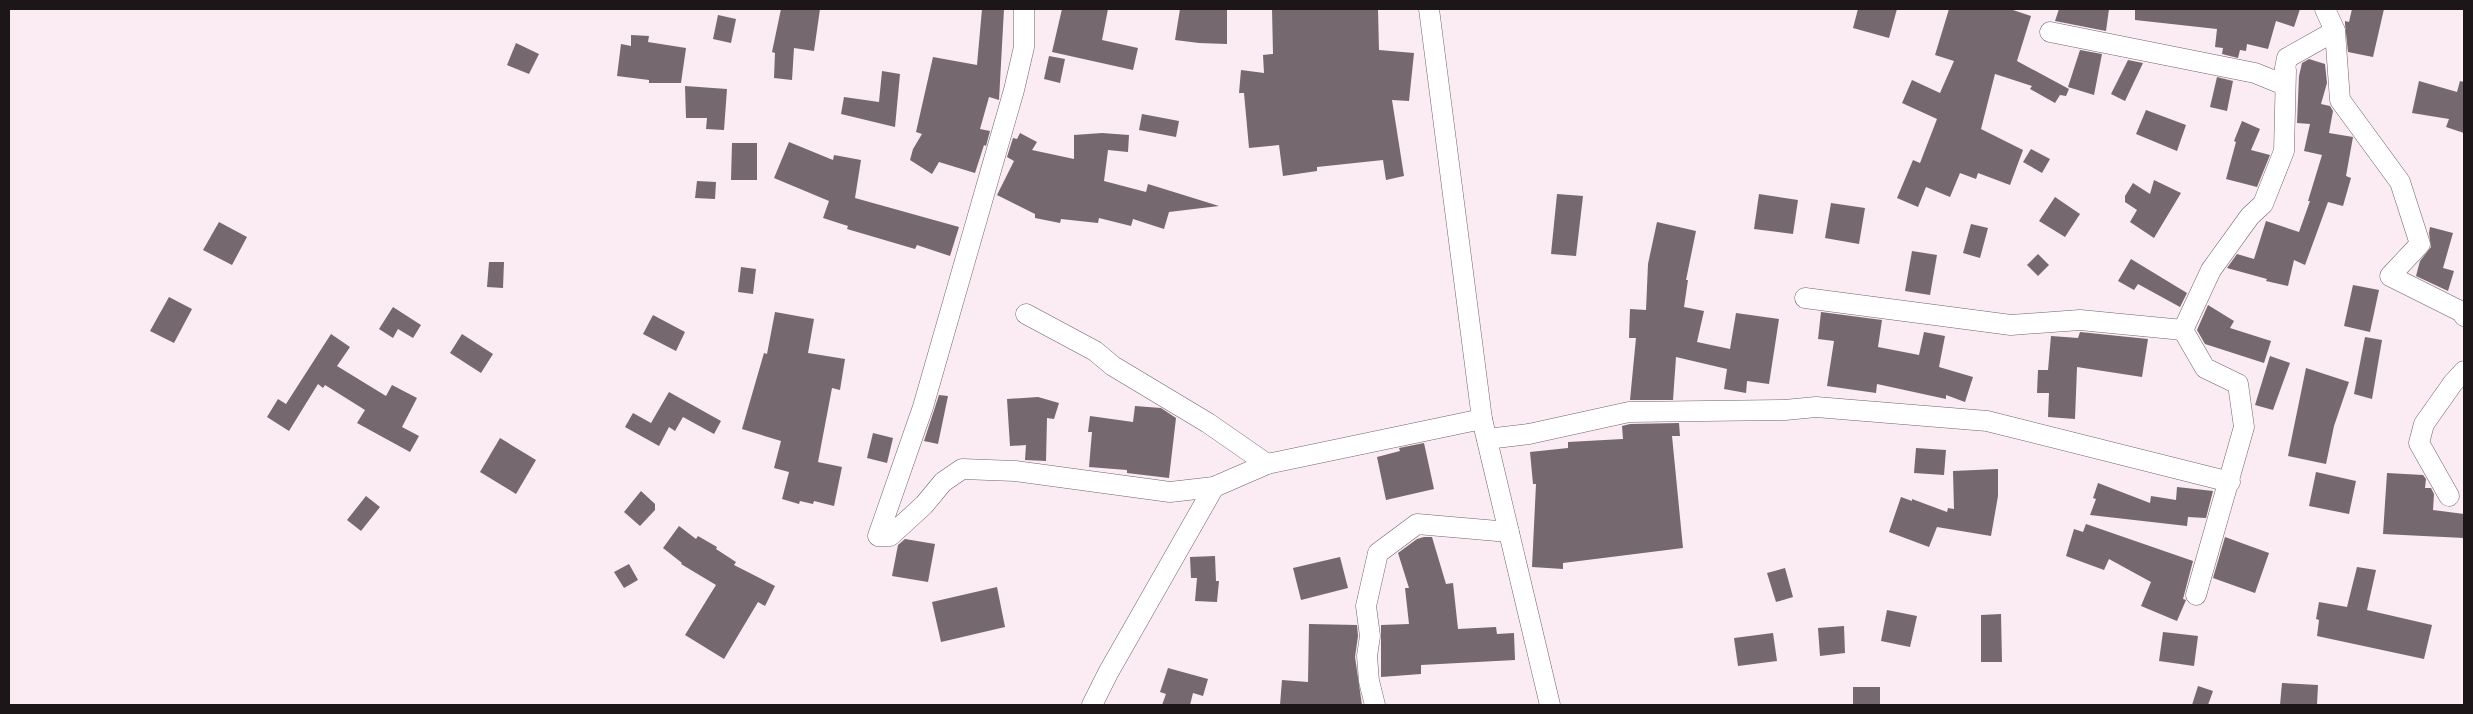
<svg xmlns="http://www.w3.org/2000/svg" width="2473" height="714" font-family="Manrope,sans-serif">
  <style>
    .building { fill: #76686f }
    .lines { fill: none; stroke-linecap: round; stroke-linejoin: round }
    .minor-casing { stroke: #71636b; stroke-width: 21 }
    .minor { stroke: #fff; stroke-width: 20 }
  </style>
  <rect width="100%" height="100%" fill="#fbebf3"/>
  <g class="building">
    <polygon points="781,9 820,9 814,51 794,48 792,80 774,78 775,53 772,52"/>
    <polygon points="982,9 1004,9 999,100 989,97 980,129 990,131 986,146 984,145 975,173 939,162 932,174 910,160 913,149 922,134 916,132 933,57 977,65"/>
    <polygon points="1062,9 1108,9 1102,40 1138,48 1133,70 1052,52"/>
    <polygon points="1180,9 1227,9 1227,44 1199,43 1175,40"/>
    <polygon points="1272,9 1378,9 1379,50 1414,53 1409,101 1392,100 1404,176 1386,180 1383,160 1317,167 1317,171 1283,176 1279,145 1249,148 1244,93 1239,93 1241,70 1264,73 1263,55 1273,54"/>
    <polygon points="1858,9 1897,9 1889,38 1853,28"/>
    <polygon points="1949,9 2010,9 2031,16 2017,61 2069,89 2066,96 2060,95 2055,103 2030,89 2032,86 1995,74 1981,129 2023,150 2010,185 1978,173 1976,179 1960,173 1950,197 1926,187 1918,207 1897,198 1913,160 1920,163 1937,119 1902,103 1912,80 1940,93 1954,61 1935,55"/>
    <polygon points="2059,9 2109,9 2106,31 2055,21"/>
    <polygon points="2135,9 2300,9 2294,27 2276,21 2268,49 2247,44 2246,51 2240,50 2238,58 2222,54 2223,48 2215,47 2217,29 2135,20"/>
    <polygon points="2352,9 2384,9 2373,57 2348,52 2345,24 2345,21 2349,22"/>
    <polygon points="718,15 736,19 731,43 713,39"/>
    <polygon points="631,35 649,36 648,42 686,48 681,83 649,83 649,80 617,76 621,44 631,46"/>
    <polygon points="516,43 539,54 529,74 507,65"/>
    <polygon points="2080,50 2102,54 2094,95 2068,87"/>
    <polygon points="1049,56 1065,59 1060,83 1044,79"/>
    <polygon points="2309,59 2325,64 2327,83 2321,104 2330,106 2333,111 2329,133 2353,137 2346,176 2351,178 2343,206 2328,202 2305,265 2294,260 2288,286 2266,281 2267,279 2227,268 2237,254 2254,259 2266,221 2299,232 2310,201 2308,201 2322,155 2304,151 2310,124 2297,123 2299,76 2302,63"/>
    <polygon points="2128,60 2143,63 2125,101 2111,94"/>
    <polygon points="882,71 900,74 895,127 841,114 844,97 879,102"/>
    <polygon points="2217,77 2233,81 2227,111 2210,107"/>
    <polygon points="2419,81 2457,92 2460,81 2464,82 2464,133 2446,127 2449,119 2412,113"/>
    <polygon points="685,86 727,89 724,130 706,129 707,118 686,118"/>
    <polygon points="2146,110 2186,125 2177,151 2136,134"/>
    <polygon points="1142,114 1179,121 1176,137 1139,130"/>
    <polygon points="2242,121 2260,129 2251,150 2270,155 2257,187 2226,179 2236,142 2234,141"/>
    <polygon points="1020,133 1037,142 1032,150 1074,159 1074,135 1102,133 1129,135 1128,152 1108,150 1104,181 1146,192 1148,184 1219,206 1169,212 1164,229 1133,219 1131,226 1099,218 1098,223 1061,219 1060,223 1035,218 1035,214 997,195 1014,161 1007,157 1013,138 1017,139"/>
    <polygon points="789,142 833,160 834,155 861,160 855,198 959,227 950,256 917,245 915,249 847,229 848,226 823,218 829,201 774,178"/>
    <polygon points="732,143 757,143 757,180 731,180"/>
    <polygon points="2031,149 2050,159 2042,173 2023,162"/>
    <polygon points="2154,180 2181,193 2154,238 2130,222 2137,210 2125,202 2125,196 2133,183 2150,194"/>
    <polygon points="697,181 716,182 715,199 695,198"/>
    <polygon points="1557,194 1583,196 1576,256 1551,254"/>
    <polygon points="1759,194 1798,200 1793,234 1754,229"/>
    <polygon points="2055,197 2080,214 2065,237 2039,221"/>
    <polygon points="1831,203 1865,208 1859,244 1825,238"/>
    <polygon points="219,222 247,237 232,265 203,250"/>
    <polygon points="1657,222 1696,231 1686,280 1688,280 1684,307 1704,311 1697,342 1730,349 1736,313 1779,319 1769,384 1747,381 1746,393 1724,389 1727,369 1676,357 1673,400 1630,400 1636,338 1629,338 1630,309 1646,310 1648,264"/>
    <polygon points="1971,224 1988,228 1980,258 1963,253"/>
    <polygon points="2430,227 2453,233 2443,268 2454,271 2448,291 2416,276 2420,261 2431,247 2429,233"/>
    <polygon points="1912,251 1937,255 1930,295 1905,291"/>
    <polygon points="2038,254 2049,265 2038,276 2027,265"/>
    <polygon points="2131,259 2187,293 2180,307 2138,284 2134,290 2118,281"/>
    <polygon points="489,262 504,262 503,288 487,287"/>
    <polygon points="741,267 756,269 753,294 738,292"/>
    <polygon points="2353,285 2379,290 2370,332 2344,326"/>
    <polygon points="169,297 192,309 174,343 150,331"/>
    <polygon points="2208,305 2234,321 2230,328 2271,341 2264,363 2205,344 2197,330"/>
    <polygon points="393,307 421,325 413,338 398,329 393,338 379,329"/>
    <polygon points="775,312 814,319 808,353 845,359 840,390 832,388 818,462 842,467 834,506 814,501 813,504 800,501 799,504 782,499 789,472 774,468 781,441 742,429 764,353 767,354"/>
    <polygon points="1821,312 1882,320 1878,347 1919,355 1924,332 1945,336 1939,367 1973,377 1965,402 1946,395 1946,399 1877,384 1876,393 1827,386 1834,341 1818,339"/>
    <polygon points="653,315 685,332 676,351 643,334"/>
    <polygon points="2080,332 2148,339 2142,377 2077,367 2075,419 2048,417 2049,393 2037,393 2038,370 2048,370 2051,336 2078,338"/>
    <polygon points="331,334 350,347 337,366 386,396 392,385 417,398 402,427 419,436 410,452 357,423 365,410 325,385 323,388 318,384 289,431 267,417 278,399 286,404"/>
    <polygon points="462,334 493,354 481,373 450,353"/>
    <polygon points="2365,337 2382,340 2372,399 2354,394"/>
    <polygon points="2270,356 2290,363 2273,410 2255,405"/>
    <polygon points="2306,368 2349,382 2334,426 2326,464 2288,456"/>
    <polygon points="669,392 721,421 714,434 683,417 675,431 669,427 659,446 625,427 633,413 651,423"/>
    <polygon points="939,395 948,396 938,444 924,441"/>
    <polygon points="1038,397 1059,403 1054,419 1047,418 1046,461 1025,460 1026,445 1010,446 1007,399"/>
    <polygon points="1135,406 1161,408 1176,418 1169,478 1127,473 1127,470 1089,467 1092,432 1088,432 1090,416 1133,422"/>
    <polygon points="1679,423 1680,436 1672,436 1683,548 1563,563 1563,569 1532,567 1536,484 1533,484 1530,452 1568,448 1568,442 1623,439 1622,426 1630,424"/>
    <polygon points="873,433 893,438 887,463 867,458"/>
    <polygon points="500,438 536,460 516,494 480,472"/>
    <polygon points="1424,443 1434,489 1386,500 1377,457 1400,451 1399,448"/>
    <polygon points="1916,448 1946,450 1944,475 1914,473"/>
    <polygon points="1998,469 1998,496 1991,536 1937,527 1929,547 1889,532 1901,497 1912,501 1912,499 1947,512 1948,508 1954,509 1953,471"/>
    <polygon points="2316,472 2356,481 2349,514 2309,506"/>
    <polygon points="2387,473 2423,475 2426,479 2425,488 2431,488 2434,494 2433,510 2464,514 2464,538 2383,534"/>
    <polygon points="2098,483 2150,503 2151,496 2176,500 2177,487 2213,491 2206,518 2188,517 2187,526 2090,515 2096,499 2093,498"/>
    <polygon points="641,491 655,504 655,510 640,526 624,512"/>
    <polygon points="366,496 380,507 361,531 347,520"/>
    <polygon points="2086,524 2193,561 2183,599 2186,600 2177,621 2141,606 2151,582 2109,559 2104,570 2066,556 2074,529 2083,532"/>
    <polygon points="679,526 696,539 698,536 717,547 716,549 736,562 734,565 775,586 765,606 758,602 724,659 685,635 716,585 681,564 682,563 663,548"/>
    <polygon points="1424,537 1432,537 1446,584 1453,583 1458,629 1496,627 1497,634 1514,633 1515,660 1421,665 1421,674 1381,677 1381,625 1409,624 1405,588 1409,588 1398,553 1417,539"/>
    <polygon points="2225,537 2269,553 2255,593 2213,578"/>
    <polygon points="905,539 935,544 928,582 892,576 898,545"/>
    <polygon points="1215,556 1216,581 1219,581 1217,602 1195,601 1197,578 1191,578 1190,557"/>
    <polygon points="1340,557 1348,588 1301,600 1293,568"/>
    <polygon points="629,564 638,580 624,588 614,572"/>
    <polygon points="2357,567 2376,570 2367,610 2432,625 2424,659 2317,636 2319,620 2316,619 2319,602 2347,607"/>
    <polygon points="1785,568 1793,597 1776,602 1767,573"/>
    <polygon points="997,587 1005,627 941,642 932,602"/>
    <polygon points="1887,610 1917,616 1910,647 1881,641"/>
    <polygon points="2001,614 2002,662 1981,662 1981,615"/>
    <polygon points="1309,624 1357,625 1358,636 1355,657 1362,705 1280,705 1282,680 1308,682"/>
    <polygon points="1844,626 1845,653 1820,656 1818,628"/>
    <polygon points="2163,632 2198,636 2194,666 2159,661"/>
    <polygon points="1773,633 1777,661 1738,666 1734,638"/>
    <polygon points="1168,668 1208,679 1203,696 1193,693 1190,705 1162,705 1166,694 1160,692"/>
    <polygon points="2282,683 2318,685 2317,705 2280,705"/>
    <polygon points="2198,686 2213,691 2208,705 2192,705"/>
    <rect x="1853" y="687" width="27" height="18"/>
  </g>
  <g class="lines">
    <g class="minor-casing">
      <g id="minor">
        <polyline points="1024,9 1024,47 1014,90 923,407 878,536 890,536 924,505 943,482 962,469 1015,471 1170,492 1214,487 1267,464 1482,419"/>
        <polyline points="1429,9 1482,419 1550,705"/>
        <polyline points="2325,9 2335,31 2340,100 2400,182 2420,244 2390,276 2462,312 2464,316"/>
        <polyline points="2050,32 2255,73 2282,84 2287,58 2335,31"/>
        <polyline points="1805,298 2011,325 2080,320 2183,330"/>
        <polyline points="1026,314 1095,351 1113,366 1208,423 1267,464"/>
        <polyline points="2183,330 2211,270 2250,216 2263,204 2284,151 2286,70"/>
        <polyline points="2183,330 2205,368 2238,384 2244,427 2196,595"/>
        <polyline points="1487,439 1529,434 1629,412 1785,410 1816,407 1987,421 2230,482"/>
        <polyline points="2449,496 2419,443 2424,424 2453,383 2464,371"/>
        <polyline points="1092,705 1108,673 1214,487"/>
        <polyline points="1375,705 1369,681 1367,656 1370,636 1366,606 1378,553 1417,524 1509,532"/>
      </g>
    </g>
    <use href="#minor" class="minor"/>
  </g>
  <rect width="2473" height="714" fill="none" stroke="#1c1619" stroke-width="20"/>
</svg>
